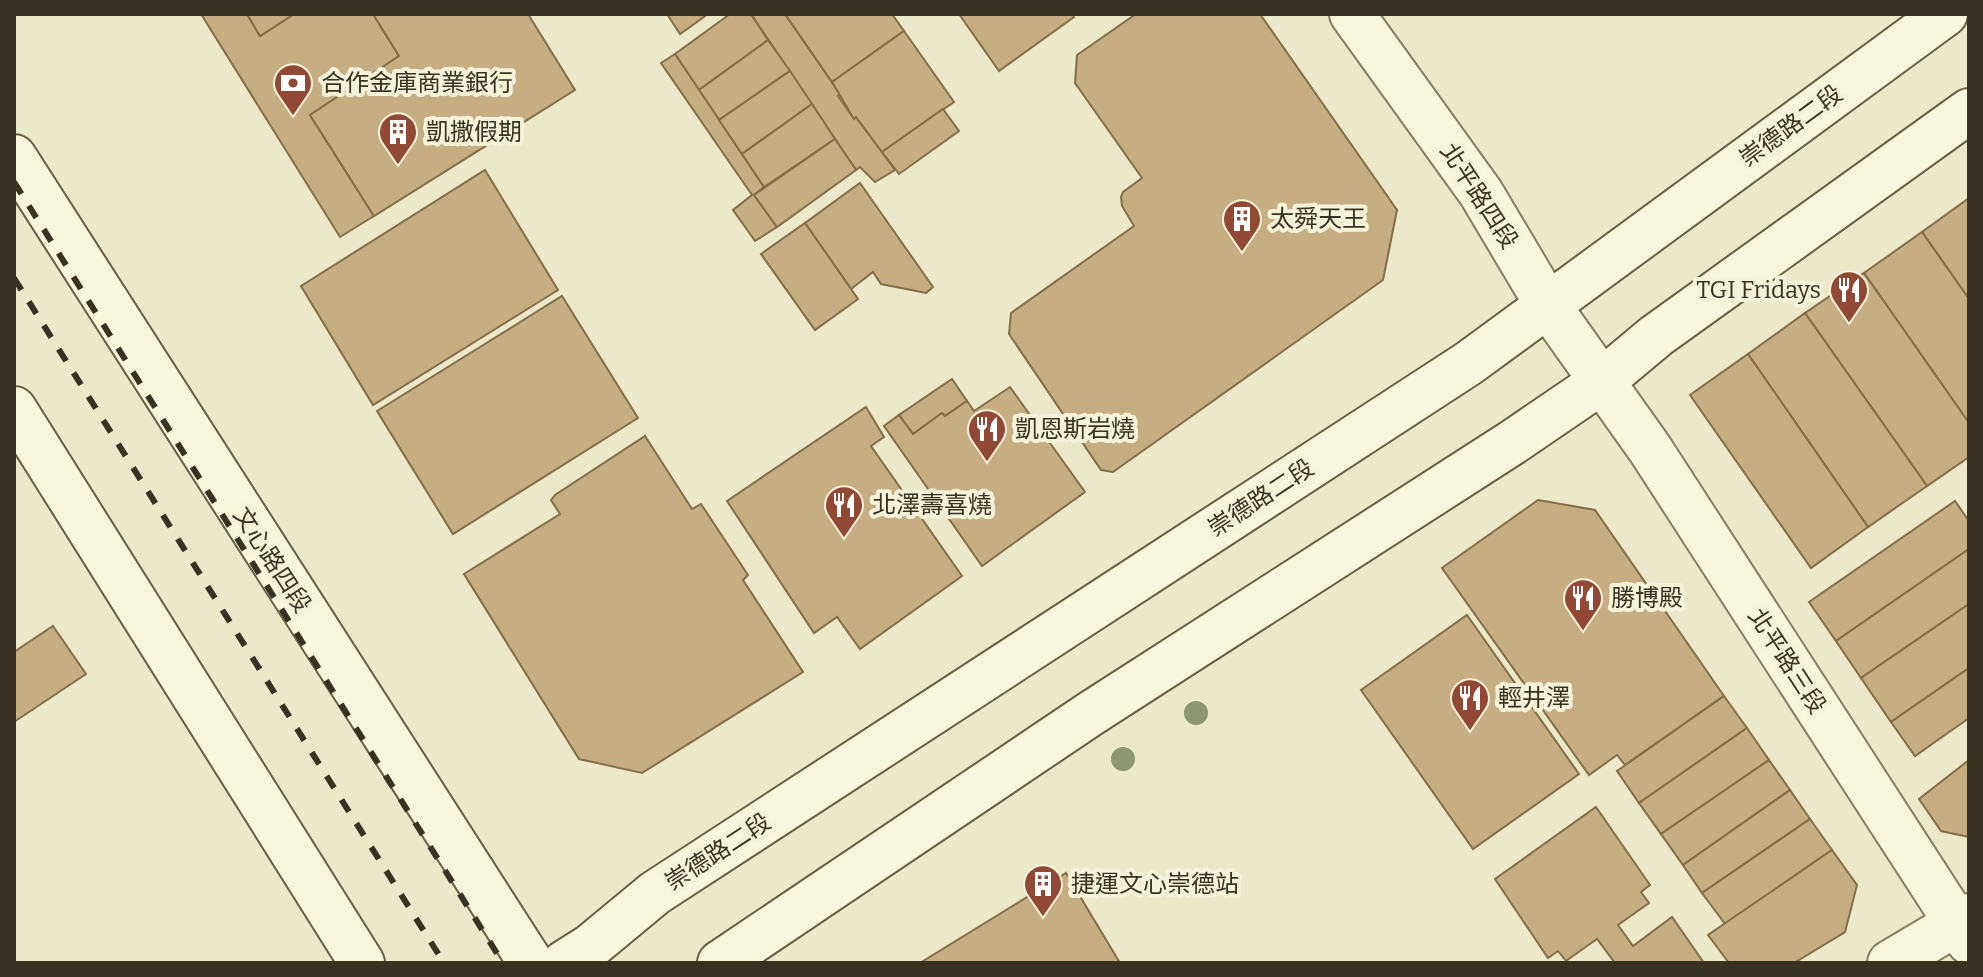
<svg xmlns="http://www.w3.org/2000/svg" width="1983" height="977" font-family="Bitter,'Noto Sans TC',serif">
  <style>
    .building { fill: #c7ae82; stroke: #846d47; stroke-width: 2 }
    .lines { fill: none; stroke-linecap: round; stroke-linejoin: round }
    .minor-casing { stroke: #877d5f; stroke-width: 48 }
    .secondary-casing { stroke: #695e42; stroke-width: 48 }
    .minor { stroke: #f7f5dc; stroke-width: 44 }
    .secondary { stroke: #f7f5dc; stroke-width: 44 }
    .rail { stroke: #393222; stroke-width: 6; stroke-dasharray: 14 14; stroke-linecap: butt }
    .tree { fill: #8d9672 }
    .labels { text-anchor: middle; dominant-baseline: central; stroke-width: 8; stroke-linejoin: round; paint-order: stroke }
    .poi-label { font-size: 24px; fill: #393222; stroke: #f4f2d9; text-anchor: start }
    .street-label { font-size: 24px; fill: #393222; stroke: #f4f2d9 }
  </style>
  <rect width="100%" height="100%" fill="#ece9ca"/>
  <g class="building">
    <polygon points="201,14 247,14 260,36 294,14 373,14 399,56 310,115 374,216 340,237"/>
    <polygon points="247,14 294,14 260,36"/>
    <polygon points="373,14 528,14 575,90 374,216 310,115 399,56"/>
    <polygon points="667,14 708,14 680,34"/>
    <polygon points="730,14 751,14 768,40 699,90 675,54"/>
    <polygon points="751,14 785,14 840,94 838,96 854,119 856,117 895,170 875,182 860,167 856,170"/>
    <polygon points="785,14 892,14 904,31 832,82"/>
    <polygon points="959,14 1072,14 1074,17 999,71"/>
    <polygon points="1136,14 1260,14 1397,210 1383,280 1113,472 1101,470 1009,334 1011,313 1134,226 1122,206 1121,197 1123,192 1142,178 1075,83 1077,55"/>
    <polygon points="904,31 954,102 882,152 856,117 854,119 832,82"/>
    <polygon points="768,40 790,71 719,120 699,90"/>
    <polygon points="675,54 764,187 754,195 777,227 755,241 733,210 752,195 661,63"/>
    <polygon points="790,71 812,104 742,154 719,120"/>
    <polygon points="812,104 835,139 764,187 742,154"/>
    <polygon points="943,109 959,131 899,174 882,152"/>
    <polygon points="835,139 856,170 777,227 754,195"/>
    <polygon points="485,170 558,290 373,405 301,286"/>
    <polygon points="860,183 933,287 926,293 881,284 873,272 851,289 805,223"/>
    <polygon points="1969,198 1969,299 1922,232"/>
    <polygon points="805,223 858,299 815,330 761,254"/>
    <polygon points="1922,232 1969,299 1969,423 1864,273"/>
    <polygon points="1864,273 1969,423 1969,457 1927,486 1805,313"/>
    <polygon points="562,296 638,418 453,534 377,411"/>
    <polygon points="1805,313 1927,486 1868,527 1748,354"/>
    <polygon points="1748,354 1868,527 1811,568 1690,395"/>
    <polygon points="952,379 967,401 945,416 942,413 913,434 899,415"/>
    <polygon points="1010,387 1085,492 982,566 884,426 899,415 913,434 942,413 945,416 967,401 974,411"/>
    <polygon points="866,407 884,437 871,446 962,576 860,649 837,617 814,633 727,501"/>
    <polygon points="645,436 692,509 701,504 748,575 743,580 803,672 642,773 579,759 464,574 560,514 551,500 555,495"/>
    <polygon points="1538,500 1595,510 1724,696 1625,765 1617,755 1589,775 1442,568"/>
    <polygon points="1955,501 1969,521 1969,549 1836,641 1809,602"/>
    <polygon points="1969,549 1969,604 1861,678 1836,641"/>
    <polygon points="1969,604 1969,668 1891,722 1861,678"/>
    <polygon points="1467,615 1579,774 1473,849 1361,690"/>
    <polygon points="53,626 86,674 14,722 14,652"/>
    <polygon points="1969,668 1969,718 1915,756 1891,722"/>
    <polygon points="1724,696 1747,728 1639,803 1617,771"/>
    <polygon points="1747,728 1769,760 1661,834 1639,803"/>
    <polygon points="1769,760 1790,790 1683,865 1661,834"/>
    <polygon points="1969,760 1969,837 1941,831 1919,799"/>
    <polygon points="1790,790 1810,819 1702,893 1683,865"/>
    <polygon points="1596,807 1650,885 1641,892 1649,903 1618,925 1633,946 1672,917 1704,963 1615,963 1597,939 1566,961 1558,951 1548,958 1495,879"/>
    <polygon points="1810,819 1832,850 1725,924 1702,893"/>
    <polygon points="1832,850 1857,885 1845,932 1794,963 1729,963 1708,935"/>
    <polygon points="1066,873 1120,963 920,963"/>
  </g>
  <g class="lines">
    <g class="minor-casing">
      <g id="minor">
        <polyline points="1352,14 1481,193 1547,304 1650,449 1969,942"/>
        <polyline points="1890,963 1969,916"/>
      </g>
    </g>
    <g class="secondary-casing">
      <g id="secondary">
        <polyline points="14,157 531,963"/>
        <polyline points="14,409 362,963"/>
        <polyline points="564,963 591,946 655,893 1469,363 1945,14"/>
        <polyline points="720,963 1090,714 1513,442 1601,382 1656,336 1969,111"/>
      </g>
    </g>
    <use href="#minor" class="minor"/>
    <use href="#secondary" class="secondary"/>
    <g class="rail">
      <polyline points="14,182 503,963"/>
      <polyline points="14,278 444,963"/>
    </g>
  </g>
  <g class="tree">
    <circle cx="1196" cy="713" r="12"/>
    <circle cx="1123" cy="759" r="12"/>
  </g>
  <defs>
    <g id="bank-pin" transform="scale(2)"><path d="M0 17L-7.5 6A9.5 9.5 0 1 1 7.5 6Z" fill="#914834" stroke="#f4f2d9"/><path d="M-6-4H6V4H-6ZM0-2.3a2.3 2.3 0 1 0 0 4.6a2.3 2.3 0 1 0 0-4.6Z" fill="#fff"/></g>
    <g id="building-pin" transform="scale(2)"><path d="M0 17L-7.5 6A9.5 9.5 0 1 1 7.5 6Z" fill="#914834" stroke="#f4f2d9"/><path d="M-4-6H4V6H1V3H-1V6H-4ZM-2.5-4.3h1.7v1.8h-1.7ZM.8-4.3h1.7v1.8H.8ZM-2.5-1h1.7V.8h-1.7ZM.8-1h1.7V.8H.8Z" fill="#fff"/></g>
    <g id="restaurant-pin" transform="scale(2)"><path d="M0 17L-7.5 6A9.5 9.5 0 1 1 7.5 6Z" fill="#914834" stroke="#f4f2d9"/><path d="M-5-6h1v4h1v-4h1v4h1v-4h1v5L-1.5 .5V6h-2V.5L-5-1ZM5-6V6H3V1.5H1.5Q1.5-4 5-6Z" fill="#fff"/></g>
  </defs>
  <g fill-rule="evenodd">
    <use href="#bank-pin" x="293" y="83"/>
    <use href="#building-pin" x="398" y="132"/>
    <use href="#building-pin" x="1242" y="219"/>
    <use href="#restaurant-pin" x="1849" y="290"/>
    <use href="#restaurant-pin" x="987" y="429"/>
    <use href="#restaurant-pin" x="844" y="505"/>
    <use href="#restaurant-pin" x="1583" y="598"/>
    <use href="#restaurant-pin" x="1470" y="698"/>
    <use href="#building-pin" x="1043" y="884"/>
  </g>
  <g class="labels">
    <g class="poi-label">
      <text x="321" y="83">合作金庫商業銀行</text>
      <text x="426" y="132">凱撒假期</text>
      <text x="1270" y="219">太舜天王</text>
      <text x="1821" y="290" text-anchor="end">TGI Fridays</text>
      <text x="1015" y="429">凱恩斯岩燒</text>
      <text x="872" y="505">北澤壽喜燒</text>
      <text x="1611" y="598">勝博殿</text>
      <text x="1498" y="698">輕井澤</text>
      <text x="1071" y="884">捷運文心崇德站</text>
    </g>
    <g class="street-label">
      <text transform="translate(1791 126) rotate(-36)">崇德路二段</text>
      <text transform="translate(1479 196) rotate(57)">北平路四段</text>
      <text transform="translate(1261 498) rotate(-33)">崇德路二段</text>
      <text transform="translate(272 560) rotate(57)">文心路四段</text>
      <text transform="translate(1787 661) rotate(57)">北平路三段</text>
      <text transform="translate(718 852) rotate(-33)">崇德路二段</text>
    </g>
  </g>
  <rect width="1983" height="977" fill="none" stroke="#393222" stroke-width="32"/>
</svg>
